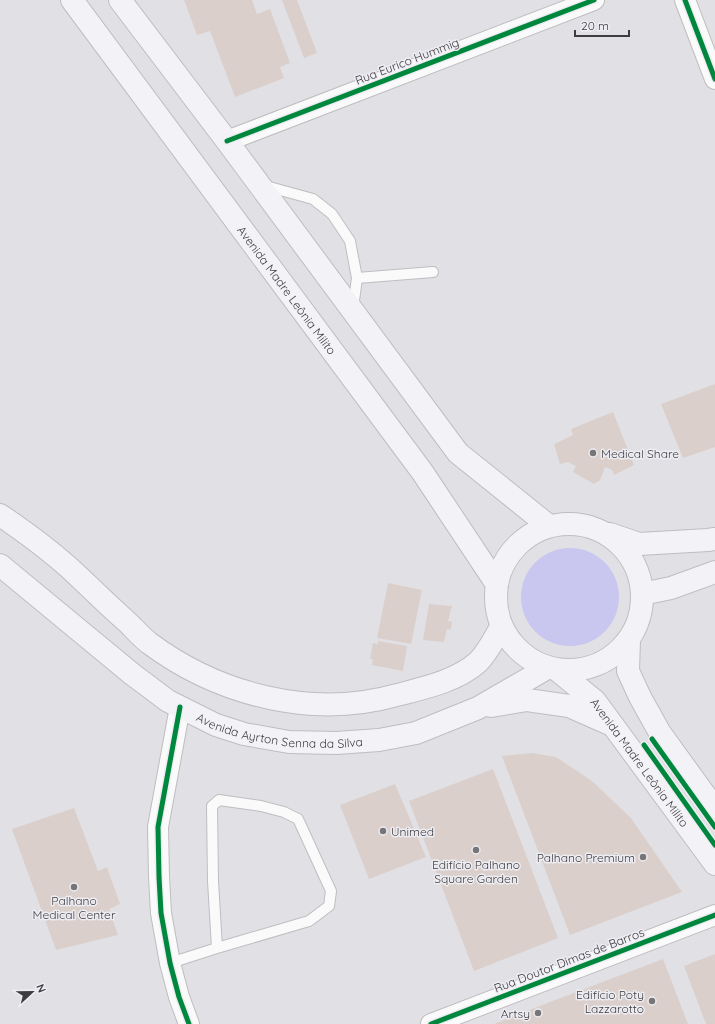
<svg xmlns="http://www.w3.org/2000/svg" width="715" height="1024" font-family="Quicksand,sans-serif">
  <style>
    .green { fill: #c9c6f0 }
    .building { fill: #dacfcb }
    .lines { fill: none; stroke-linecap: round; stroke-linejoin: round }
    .lane-casing { stroke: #bebec1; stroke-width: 12 }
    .street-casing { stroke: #bebec1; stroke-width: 22 }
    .secondary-casing { stroke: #bebec1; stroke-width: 24 }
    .lane { stroke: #fafafb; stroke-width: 10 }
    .street { stroke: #fafafb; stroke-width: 20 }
    .secondary { stroke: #f3f3f7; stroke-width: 22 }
    .cycleway-casing { stroke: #ededf3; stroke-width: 8 }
    .cycleway { stroke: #00873e; stroke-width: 5 }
    .poi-dot { fill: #767679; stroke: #ededf3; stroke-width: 1.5 }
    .labels { text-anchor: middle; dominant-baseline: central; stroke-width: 3; stroke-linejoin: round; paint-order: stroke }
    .street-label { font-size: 12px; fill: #3d3d3f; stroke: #ededf3 }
    .poi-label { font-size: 12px; fill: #3d3d3f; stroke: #ededf3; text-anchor: end }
  </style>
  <rect width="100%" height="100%" fill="#e1e1e5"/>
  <circle class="green" cx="570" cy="597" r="49"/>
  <g class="building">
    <polygon points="184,0 252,0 257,14 270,9 290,63 280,67 284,78 235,97 210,31 197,35"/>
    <polygon points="282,0 297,0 317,53 304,58"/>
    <polygon points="715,384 715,447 683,458 661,404"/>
    <polygon points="613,412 634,465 614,475 612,470 605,467 600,480 594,484 573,472 576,466 568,462 560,464 554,444 573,435 571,429"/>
    <polygon points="388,583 422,590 411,644 377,638"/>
    <polygon points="429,604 452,606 448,621 452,622 451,630 447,629 444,642 423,640"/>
    <polygon points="378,641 407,646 403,671 372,665 373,659 370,659 373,643 378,644"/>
    <polygon points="532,753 556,757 592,781 631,818 682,892 570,935 502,756"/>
    <polygon points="493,769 558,938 474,971 409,801"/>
    <polygon points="395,784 426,857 369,879 340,805"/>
    <polygon points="74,808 98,871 107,867 120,904 109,909 118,935 56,950 12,829"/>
    <polygon points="715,954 715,1024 706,1024 684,966"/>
    <polygon points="663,959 688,1024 494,1024 550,1002"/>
  </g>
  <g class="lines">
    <g class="lane-casing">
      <g id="lane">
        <polyline points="262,185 313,199 332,214 350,241 357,278 353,308"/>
        <polyline points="357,278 433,272"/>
        <polyline points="170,963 217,948 309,921 329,906 331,891 298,819 284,812 261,806 219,800 212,806 213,881 217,948"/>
      </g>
    </g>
    <g class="street-casing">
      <g id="street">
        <polyline points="685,0 715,79"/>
        <polyline points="227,141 594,0"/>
        <polyline points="180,707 158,827 159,877 161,913 170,963 179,997 189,1024"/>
        <polyline points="431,1024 715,915"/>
      </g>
    </g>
    <g class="secondary-casing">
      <g id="secondary">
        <path id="s1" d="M 72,0 L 423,473 L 496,583"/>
        <polyline points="120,0 227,141 458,453 549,526"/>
        <path d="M 0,515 C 28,534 54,553 78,576 C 94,591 109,606 125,620 C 133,627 140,636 149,643 C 219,695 312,719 397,695 C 424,688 457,681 478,662 C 488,652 494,639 501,627"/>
        <circle cx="569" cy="597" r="73"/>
        <polyline points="610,534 639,544 708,540 715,539"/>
        <path id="s2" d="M 0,565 L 132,674 L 168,701 L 216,725 L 244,734 L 289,742 L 336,743 L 379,740 L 416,733 L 478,708 L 547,668"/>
        <polyline points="642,594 671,588 715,572"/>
        <polyline points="629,640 628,671 640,697 660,733 715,809"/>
        <path id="s3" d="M 557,670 L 595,701 L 715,864"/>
        <polyline points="491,706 527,700 569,706 612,725"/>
      </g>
    </g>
    <use href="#lane" class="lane"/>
    <use href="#street" class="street"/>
    <use href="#secondary" class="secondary"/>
    <g class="cycleway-casing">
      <g id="cycleway">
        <polyline points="685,0 715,79"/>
        <polyline points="227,141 594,0"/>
        <polyline points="180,707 158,827 159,877 161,913 170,963 179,997 189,1024"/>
        <polyline points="652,739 715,827"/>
        <polyline points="644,745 715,845"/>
        <polyline points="431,1024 715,915"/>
      </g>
    </g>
    <use href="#cycleway" class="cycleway"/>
  </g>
  <g class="poi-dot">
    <circle cx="593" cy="453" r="4"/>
    <circle cx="383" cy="831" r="4"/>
    <circle cx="476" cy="850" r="4"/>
    <circle cx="643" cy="857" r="4"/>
    <circle cx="74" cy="887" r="4"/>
    <circle cx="652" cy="1001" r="4"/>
    <circle cx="538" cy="1013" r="4"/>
  </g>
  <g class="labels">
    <g class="street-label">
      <text transform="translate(407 61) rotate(-21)">Rua Eurico Hummig</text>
      <text stroke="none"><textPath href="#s1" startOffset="361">Avenida Madre Leônia Milito</textPath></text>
      <text stroke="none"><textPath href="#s2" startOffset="334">Avenida Ayrton Senna da Silva</textPath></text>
      <text stroke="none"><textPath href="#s3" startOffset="125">Avenida Madre Leônia Milito</textPath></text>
      <text transform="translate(569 960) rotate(-21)">Rua Doutor Dimas de Barros</text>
    </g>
    <g class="poi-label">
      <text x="601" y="453" text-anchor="start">Medical Share</text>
      <text x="391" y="831" text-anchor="start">Unimed</text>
      <text x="635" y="857">Palhano Premium</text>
      <text x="476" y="864" text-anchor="middle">Edifício Palhano<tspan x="476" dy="14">Square Garden</tspan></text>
      <text x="74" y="900" text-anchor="middle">Palhano<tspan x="74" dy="14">Medical Center</tspan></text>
      <text x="644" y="994">Edifício Poty<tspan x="644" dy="14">Lazzarotto</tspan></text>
      <text x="530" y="1013">Artsy</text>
    </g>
  </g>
  <g transform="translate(32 992) rotate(68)" stroke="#ededf3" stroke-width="3" paint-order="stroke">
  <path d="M0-3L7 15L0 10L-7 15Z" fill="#3d3d3f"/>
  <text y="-6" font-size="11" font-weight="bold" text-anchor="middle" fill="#3d3d3f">N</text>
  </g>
  <path d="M575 30v6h54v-6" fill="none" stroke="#3d3d3f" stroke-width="2"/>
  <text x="581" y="30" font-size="12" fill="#3d3d3f" stroke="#ededf3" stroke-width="3" paint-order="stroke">20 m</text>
</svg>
